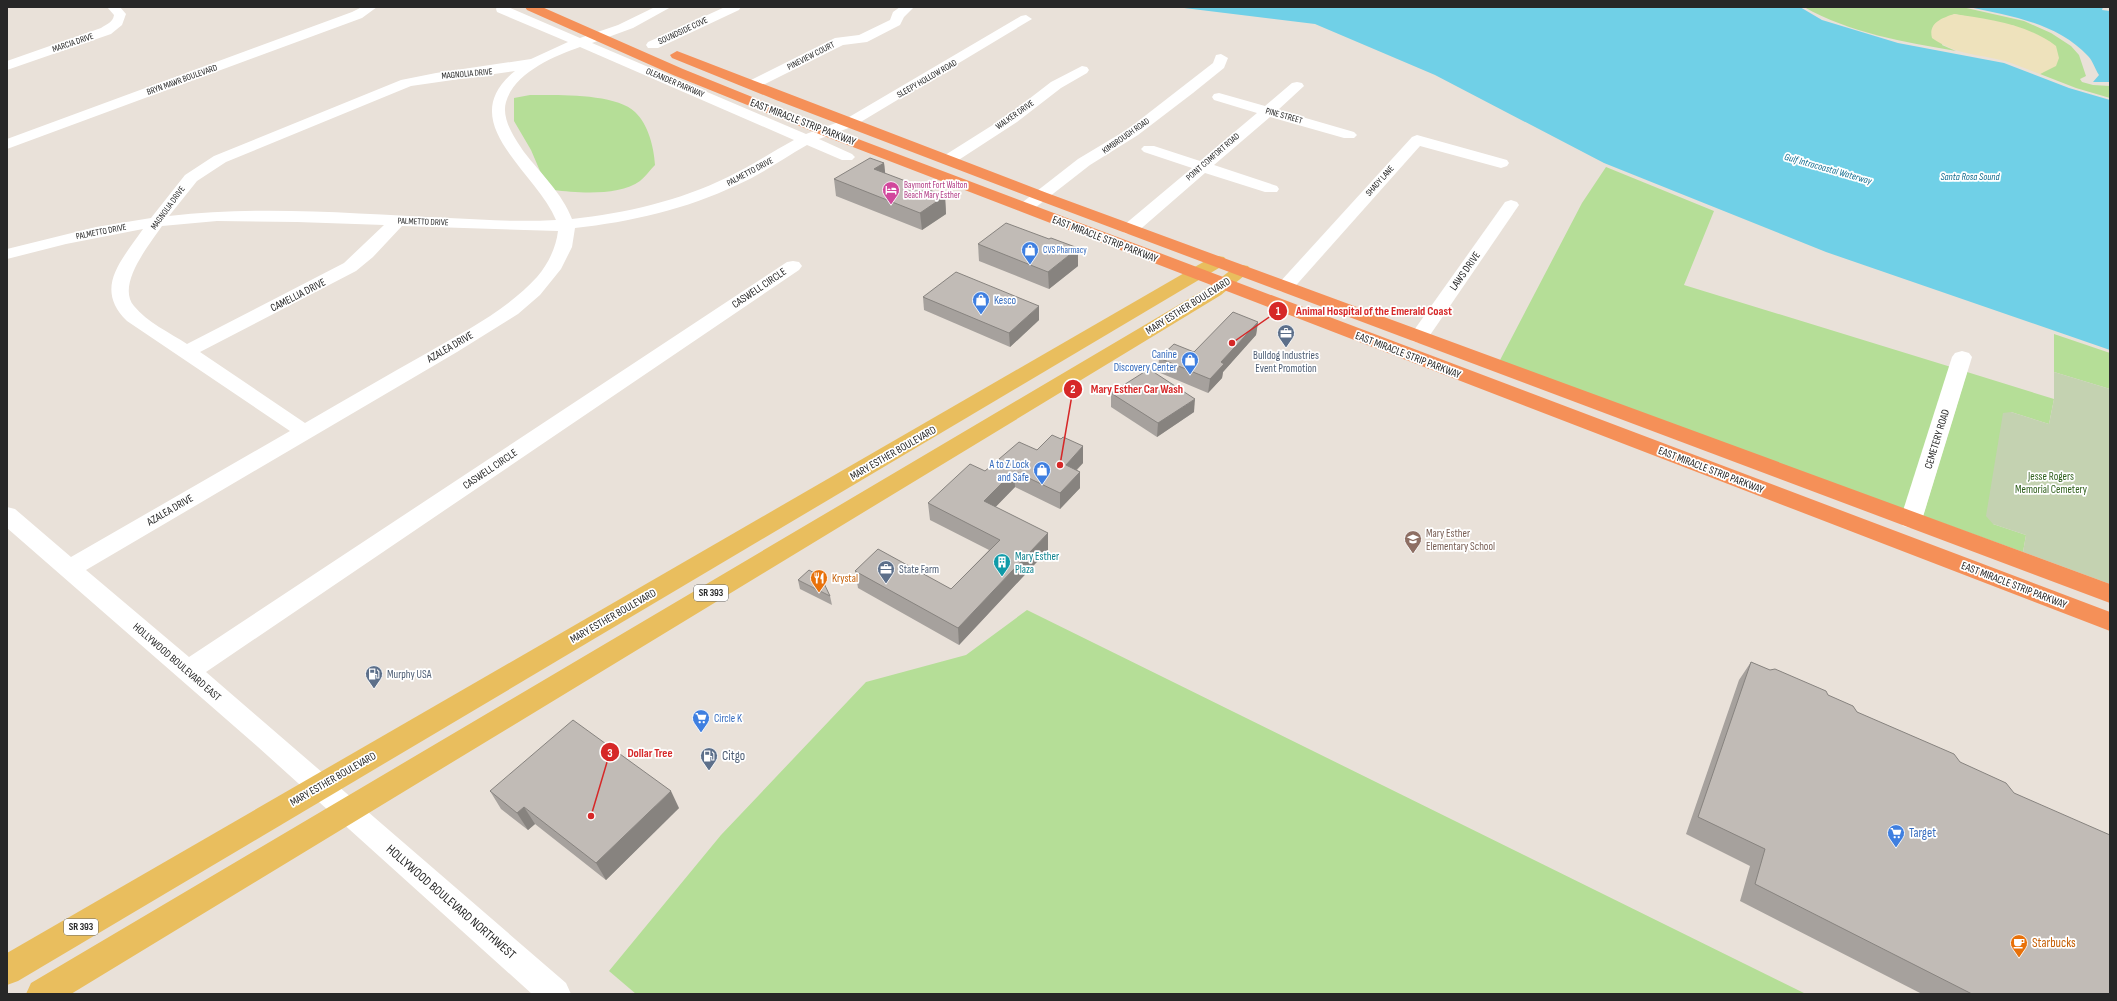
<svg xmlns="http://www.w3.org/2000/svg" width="2117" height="1001" font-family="'Sofia Sans Condensed',sans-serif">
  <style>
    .green { fill: #b5de97 }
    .sand { fill: #eee2bc }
    .cemetery { fill: #c4d2b1 }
    .water { fill: #70d0e7 }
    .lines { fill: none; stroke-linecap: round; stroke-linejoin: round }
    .minor { fill: #fff; fill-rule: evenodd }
    .major { fill: #e9be5e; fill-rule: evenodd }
    .highway { fill: #f59058; fill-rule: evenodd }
    .wall { fill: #a6a19d }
    .shaded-wall { fill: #87837f }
    .building { fill: #c1bbb6; stroke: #87837f }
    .labels { text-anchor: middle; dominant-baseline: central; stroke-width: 3.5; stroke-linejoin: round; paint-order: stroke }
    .far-street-label { font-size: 9px; fill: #272727; stroke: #fff }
    .far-hotel-label { font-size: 9px; fill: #b23c85; stroke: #fff; text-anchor: start }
    .far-shop-label { font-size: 9px; fill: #366cbe; stroke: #fff; text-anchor: start }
    .far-water-label { font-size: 10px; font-style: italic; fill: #136d8f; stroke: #fff }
    .shield { fill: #fff; stroke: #686868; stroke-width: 1 }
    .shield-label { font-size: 10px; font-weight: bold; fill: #272727 }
    .street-label { font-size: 11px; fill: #272727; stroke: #fff }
    .shop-label { font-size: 11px; fill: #366cbe; stroke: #fff; text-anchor: start }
    .service-label { font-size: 11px; fill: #4e5e75; stroke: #fff; text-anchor: start }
    .park-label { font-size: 11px; fill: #2f5f1c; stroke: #fff }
    .education-label { font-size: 11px; fill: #785e54; stroke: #fff; text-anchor: start }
    .culture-label { font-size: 11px; fill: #0d838f; stroke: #fff; text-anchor: start }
    .food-label { font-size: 11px; fill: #c56008; stroke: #fff; text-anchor: start }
    .near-service-label { font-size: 13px; fill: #4e5e75; stroke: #fff; text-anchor: start }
    .near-shop-label { font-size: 13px; fill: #366cbe; stroke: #fff; text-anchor: start }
    .near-street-label { font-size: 13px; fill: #272727; stroke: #fff }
    .near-food-label { font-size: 13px; fill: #c56008; stroke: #fff; text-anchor: start }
    .leader { fill: none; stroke: #d62828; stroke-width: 1.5 }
    .callout-dot { fill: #d62828; stroke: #fff; stroke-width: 1.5 }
    .mark-label { font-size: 12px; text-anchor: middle; font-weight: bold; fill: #fff }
    .callout-label { font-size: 12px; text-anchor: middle; font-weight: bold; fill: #d62828; stroke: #fff; stroke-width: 3.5; stroke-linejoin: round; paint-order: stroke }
  </style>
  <rect width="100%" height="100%" fill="#e9e1d9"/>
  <g class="green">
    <path d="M 1804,7 L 1962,7 L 2024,21 L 2051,33 L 2071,46 L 2079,55 L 2086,76 L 2080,79 L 2082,82 L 2093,85 L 2110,86 L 2110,98 L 2076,88 L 2040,74 L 2043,72 L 2015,26 L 1954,14 L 1942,45 L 1956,51 C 1904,42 1850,33 1804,7 Z"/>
    <path d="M 530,95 C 556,95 616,93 635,112 C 648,124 654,147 655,165 C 650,170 645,177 640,181 C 620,196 578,193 554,190 L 540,171 L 531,150 L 514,121 L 514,98 Z"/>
    <polygon points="1606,167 1714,211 1684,285 1951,367 1905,510 1499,362 1582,203"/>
    <polygon points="2054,334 2110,353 2110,389 2054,372"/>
    <polygon points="1967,372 2054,399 2049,424 2011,412 1993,524 2026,535 2023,552 1923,516"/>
    <polygon points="1027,610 1806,994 636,994 609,971 721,835 866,682 966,655"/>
  </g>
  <path class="sand" d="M 1954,14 C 1989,19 2027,24 2056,46 L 2059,58 L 2056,66 L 2040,74 C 2029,70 2017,65 2005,61 C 1978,54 1956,55 1932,38 C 1928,23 1942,18 1954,14 Z"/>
  <polygon class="cemetery" points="2054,372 2110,389 2110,584 2023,552 2026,535 1993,524 1986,516 2003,413 2011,412 2049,424 2054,399"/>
  <g class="water">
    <polygon points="1176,7 1800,7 1822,20 1898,43 2004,63 2069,88 2110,100 2110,350 1826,252 1604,163 1435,75 1315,24"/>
    <path d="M 1969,7 L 2103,7 L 2102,10 L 2110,11 L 2110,82 L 2093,82 L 2099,75 C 2095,69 2093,61 2088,56 C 2057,23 2011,16 1969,7 Z"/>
  </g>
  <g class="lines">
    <g class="minor">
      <path d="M 107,7 L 120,7 L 126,14 L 122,25 L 111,34 L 7,70 L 7,61 L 101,28 C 107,24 113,22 114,15 Z"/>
      <polygon points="362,7 377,7 362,18 7,149 7,139 352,12"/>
      <path d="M 497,7 L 508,7 L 580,38 L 618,25 L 655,7 L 671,7 L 633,28 L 592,43 L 806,134 L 844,120 L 1021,16 L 1026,15 L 1032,19 L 854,126 L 819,139 L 852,154 L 855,157 L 852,160 L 842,160 L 807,145 C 784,158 762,174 737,185 C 687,209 630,222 575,228 L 572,247 L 561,269 L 540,295 L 518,314 L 457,352 L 86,570 L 189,657 L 787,262 L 793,261 L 799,262 L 802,266 L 799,270 L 206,672 L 566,983 L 571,994 L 532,994 L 258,747 L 7,528 L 7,507 L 15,509 L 71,557 L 290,431 L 127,321 C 93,288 122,260 143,229 L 66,244 L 7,259 L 7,249 L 96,227 L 151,218 L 185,175 L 214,156 L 401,80 L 436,73 L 531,59 L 568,42 L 497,12 L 496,9 ZM 580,47 L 794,140 C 772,152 751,166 728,177 C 679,201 626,213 572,219 C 562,193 541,174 524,152 C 515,139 501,119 506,102 C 514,73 554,56 580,47 ZM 515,71 C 452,122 536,171 556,220 C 520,222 485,220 449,218 C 357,214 262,205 169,216 L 197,181 L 226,162 L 411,86 ZM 217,221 L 297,222 L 384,225 L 344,263 L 187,344 C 170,333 147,322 134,306 C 116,285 149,245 162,226 ZM 402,226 L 558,231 C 556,248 548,264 537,277 C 507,310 465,331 427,353 C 386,376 346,399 305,423 L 200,352 L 356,271 L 373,257 Z"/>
      <polygon points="725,7 741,7 739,10 658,48 648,48 646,45 648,42"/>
      <polygon points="900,7 914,7 904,17 900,25 867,42 843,45 757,88 747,88 745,85 747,82 835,38 859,35 890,20 893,12"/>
      <polygon points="1221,54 1228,58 1224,68 1193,93 1138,135 1090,165 1031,211 1019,211 1017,208 1019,205 1078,159 1128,129 1213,63 1216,55"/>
      <polygon points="1082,66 1087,67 1089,70 1087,73 1061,88 1017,122 954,163 942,163 940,160 942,157 1007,116 1051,82"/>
      <polygon points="1297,82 1302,83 1304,86 1278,110 1354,132 1357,135 1354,138 1344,138 1270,117 1214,165 1277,186 1279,189 1277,192 1265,192 1205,173 1136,233 1130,234 1124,233 1122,229 1124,225 1192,168 1144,152 1141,149 1144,146 1154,146 1200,161 1257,113 1214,100 1212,97 1214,94 1219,93 1265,106 1292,83"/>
      <polygon points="1417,135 1507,160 1509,163 1507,166 1501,168 1420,146 1291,291 1285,292 1279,291 1276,287 1279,283 1412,137"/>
      <polygon points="1511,200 1517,202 1519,205 1426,341 1419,343 1412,341 1410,337 1412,333 1505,202"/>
      <polygon points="1962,351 1969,353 1972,357 1922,520 1919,526 1911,528 1903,526 1900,520 1952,357 1955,353"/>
    </g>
    <g class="major">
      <polygon points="1218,256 1224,257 1227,261 1224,265 18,981 7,985 7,953 1212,257"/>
      <polygon points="1242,265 1248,266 1251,270 1221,295 71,994 26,994 31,983 1209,287 1236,266"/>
    </g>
    <g class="highway">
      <polygon points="525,7 542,7 683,69 829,128 2110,612 2110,631 819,134 673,75 527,10"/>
      <polygon points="677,51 1047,193 2110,584 2110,603 1035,199 776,100 672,58 670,55"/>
    </g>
  </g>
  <g class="wall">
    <polygon points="884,163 885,174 945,196 946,214 922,230 836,196 834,179"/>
    <polygon points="978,244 1078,266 1049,289 979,261"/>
    <polygon points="923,297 1039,320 1010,347 924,310"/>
    <polygon points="1258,322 1256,335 1223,372 1222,378 1208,393 1158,372 1159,358 1194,352"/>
    <polygon points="1111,393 1194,412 1157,437 1111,407"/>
    <polygon points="1061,439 1083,446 1083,463 1077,470 1080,472 1080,488 1060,509 1015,487 995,507 1048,550 959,645 858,588 855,571 951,589 989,550 930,520 928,503 985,471 1037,450"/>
    <polygon points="798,580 830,596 832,605 800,589"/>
    <polygon points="1751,662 1828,695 1857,712 2110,994 1922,994 1740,901 1750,866 1686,834 1739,680"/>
    <polygon points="490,791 679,808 606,880 535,824 528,830 501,809"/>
  </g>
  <g class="shaded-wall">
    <polygon points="884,163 886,180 874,169"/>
    <polygon points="945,196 946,214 922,230 920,213"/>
    <polygon points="1078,248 1078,266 1049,289 1048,272"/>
    <polygon points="1039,306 1039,320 1010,347 1009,333"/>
    <polygon points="1258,322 1256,335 1223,372 1222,378 1208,393 1210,379 1221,362"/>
    <polygon points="1195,399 1194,412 1157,437 1158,423"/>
    <polygon points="1083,446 1083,463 1065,481 1066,465"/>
    <polygon points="1014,471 1015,487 985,518 984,501"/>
    <polygon points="1080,472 1080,488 1060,509 1060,493"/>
    <polygon points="1048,533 1048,550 959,645 958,628"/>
    <polygon points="671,791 679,808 606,880 596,863"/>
    <polygon points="524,807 535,824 528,830 517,813"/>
  </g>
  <g class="building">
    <polygon points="870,158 884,163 874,169 945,196 920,213 834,179"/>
    <polygon points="1006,223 1049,239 1051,238 1078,248 1048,272 978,244"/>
    <polygon points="956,272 1039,306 1009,333 923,297"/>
    <polygon points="1233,312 1258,322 1221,362 1224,364 1210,379 1159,358 1174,344 1194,352"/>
    <polygon points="1149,369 1195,399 1158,423 1111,393"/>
    <polygon points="1052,435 1061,439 1063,437 1083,446 1066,465 1080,472 1060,493 1014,471 984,501 1048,533 958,628 855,571 878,549 951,589 1000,540 928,503 970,464 985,471 1019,442 1037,450"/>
    <polygon points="809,570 821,577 830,596 798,580"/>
    <polygon points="1751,662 1770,670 1775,669 1826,691 1828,695 1853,706 1857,712 1954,754 1960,762 2006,783 2014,793 2110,835 2110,994 1972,994 1755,884 1765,849 1698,817"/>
    <polygon points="573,720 671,791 596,863 524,807 517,813 490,791"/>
  </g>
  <defs>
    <g id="hotel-pin" transform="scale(0.9)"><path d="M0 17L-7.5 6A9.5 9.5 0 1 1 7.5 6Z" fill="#d1479c" stroke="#fff"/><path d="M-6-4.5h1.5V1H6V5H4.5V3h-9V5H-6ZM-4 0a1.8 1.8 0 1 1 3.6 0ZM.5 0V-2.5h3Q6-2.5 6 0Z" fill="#fff"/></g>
    <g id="shop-pin" transform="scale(0.9)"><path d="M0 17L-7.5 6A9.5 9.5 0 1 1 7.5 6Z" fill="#3f7fe0" stroke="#fff"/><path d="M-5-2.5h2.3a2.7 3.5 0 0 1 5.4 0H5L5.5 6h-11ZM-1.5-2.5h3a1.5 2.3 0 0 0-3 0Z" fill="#fff"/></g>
    <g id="office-pin" transform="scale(0.9)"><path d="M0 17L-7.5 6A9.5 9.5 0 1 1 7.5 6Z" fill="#5c6f8a" stroke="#fff"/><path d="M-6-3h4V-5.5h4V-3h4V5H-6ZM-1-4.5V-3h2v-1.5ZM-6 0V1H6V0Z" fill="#fff"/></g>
    <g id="school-pin" transform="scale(0.9)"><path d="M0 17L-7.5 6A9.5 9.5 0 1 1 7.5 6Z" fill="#8d6e63" stroke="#fff"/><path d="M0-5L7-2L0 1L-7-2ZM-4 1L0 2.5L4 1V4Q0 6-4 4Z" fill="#fff"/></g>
    <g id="building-pin" transform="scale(0.9)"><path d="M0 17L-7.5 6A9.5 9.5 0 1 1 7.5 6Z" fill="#0f9aa8" stroke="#fff"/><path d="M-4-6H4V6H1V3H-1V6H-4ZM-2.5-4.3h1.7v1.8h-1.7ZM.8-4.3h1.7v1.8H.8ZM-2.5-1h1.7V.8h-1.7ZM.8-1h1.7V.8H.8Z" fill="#fff"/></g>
    <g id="restaurant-pin" transform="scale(0.9)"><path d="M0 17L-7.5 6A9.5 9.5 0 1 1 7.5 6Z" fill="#e8710a" stroke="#fff"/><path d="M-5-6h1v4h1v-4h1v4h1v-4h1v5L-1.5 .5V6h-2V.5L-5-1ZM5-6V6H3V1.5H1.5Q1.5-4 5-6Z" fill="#fff"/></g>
    <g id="fuel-pin" transform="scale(0.9)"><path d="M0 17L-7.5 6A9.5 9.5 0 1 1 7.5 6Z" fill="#5c6f8a" stroke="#fff"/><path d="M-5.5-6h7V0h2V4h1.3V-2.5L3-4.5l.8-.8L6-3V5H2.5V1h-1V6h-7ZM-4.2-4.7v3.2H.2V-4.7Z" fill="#fff"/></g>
    <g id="supermarket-pin" transform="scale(0.9)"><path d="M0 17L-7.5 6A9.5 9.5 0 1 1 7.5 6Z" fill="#3f7fe0" stroke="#fff"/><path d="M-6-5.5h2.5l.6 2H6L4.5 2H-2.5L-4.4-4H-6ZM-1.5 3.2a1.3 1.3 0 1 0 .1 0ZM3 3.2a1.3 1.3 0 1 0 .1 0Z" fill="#fff"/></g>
    <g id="cafe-pin" transform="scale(0.9)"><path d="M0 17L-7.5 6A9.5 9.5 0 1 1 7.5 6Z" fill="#e8710a" stroke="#fff"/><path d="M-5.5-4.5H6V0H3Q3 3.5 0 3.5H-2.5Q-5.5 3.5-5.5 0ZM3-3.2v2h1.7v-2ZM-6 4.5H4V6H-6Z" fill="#fff"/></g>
  </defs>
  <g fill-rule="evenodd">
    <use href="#hotel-pin" x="891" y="190"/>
    <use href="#shop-pin" x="1030" y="250"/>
    <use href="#shop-pin" x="981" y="300"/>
    <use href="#office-pin" x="1286" y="333"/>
    <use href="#shop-pin" x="1190" y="360"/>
    <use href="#shop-pin" x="1042" y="470"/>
    <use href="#school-pin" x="1413" y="539"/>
    <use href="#building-pin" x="1002" y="562"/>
    <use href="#office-pin" x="886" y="569"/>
    <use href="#restaurant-pin" x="819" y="578"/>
    <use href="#fuel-pin" x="374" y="674"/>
    <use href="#supermarket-pin" x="701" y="718"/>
    <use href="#fuel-pin" x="709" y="756"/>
    <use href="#supermarket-pin" x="1896" y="833"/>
    <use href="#cafe-pin" x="2019" y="943"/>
  </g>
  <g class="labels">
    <g class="far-street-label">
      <text transform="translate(683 31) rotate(-25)">SOUNDSIDE COVE</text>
      <text transform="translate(73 43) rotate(-19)">MARCIA DRIVE</text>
      <text transform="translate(811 56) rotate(-27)">PINEVIEW COURT</text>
      <text transform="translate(467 74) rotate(-5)">MAGNOLIA DRIVE</text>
      <text transform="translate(927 79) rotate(-30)">SLEEPY HOLLOW ROAD</text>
      <text transform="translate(182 80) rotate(-20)">BRYN MAWR BOULEVARD</text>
      <text transform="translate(675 83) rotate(23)">OLEANDER PARKWAY</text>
      <text transform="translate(1015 115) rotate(-35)">WALKER DRIVE</text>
      <text transform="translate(1284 116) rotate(16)">PINE STREET</text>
      <text transform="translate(1126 136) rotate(-35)">KIMBROUGH ROAD</text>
      <text transform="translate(1213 157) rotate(-41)">POINT COMFORT ROAD</text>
      <text transform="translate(750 172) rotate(-28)">PALMETTO DRIVE</text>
      <text transform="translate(1380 181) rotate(-48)">SHADY LANE</text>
      <text transform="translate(168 208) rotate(-54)">MAGNOLIA DRIVE</text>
      <text transform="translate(423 222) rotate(2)">PALMETTO DRIVE</text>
      <text transform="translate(101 232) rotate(-11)">PALMETTO DRIVE</text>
    </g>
    <g class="far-hotel-label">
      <text x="904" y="185">Baymont Fort Walton<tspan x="904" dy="10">Beach Mary Esther</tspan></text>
    </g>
    <g class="far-shop-label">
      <text x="1043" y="250">CVS Pharmacy</text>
    </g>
    <g class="far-water-label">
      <text transform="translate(1828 169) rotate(16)">Gulf Intracoastal Waterway</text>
      <text x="1970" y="177">Santa Rosa Sound</text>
    </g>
    <g class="shield">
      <rect x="694" y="585" width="34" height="16" rx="3"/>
      <rect x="64" y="919" width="34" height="16" rx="3"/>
    </g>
    <g class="shield-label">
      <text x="711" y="593">SR 393</text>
      <text x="81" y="927">SR 393</text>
    </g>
    <g class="street-label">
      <text transform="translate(803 122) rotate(21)">EAST MIRACLE STRIP PARKWAY</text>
      <text transform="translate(1105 239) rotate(21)">EAST MIRACLE STRIP PARKWAY</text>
      <text transform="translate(1465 271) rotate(-55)">LAWS DRIVE</text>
      <text transform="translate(759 288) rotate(-34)">CASWELL CIRCLE</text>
      <text transform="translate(298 295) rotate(-27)">CAMELLIA DRIVE</text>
      <text transform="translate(1188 306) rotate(-32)">MARY ESTHER BOULEVARD</text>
      <text transform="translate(450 347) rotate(-30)">AZALEA DRIVE</text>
      <text transform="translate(1408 355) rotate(21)">EAST MIRACLE STRIP PARKWAY</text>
      <text transform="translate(1937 439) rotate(-73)">CEMETERY ROAD</text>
      <text transform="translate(893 453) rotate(-30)">MARY ESTHER BOULEVARD</text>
      <text transform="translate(490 469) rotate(-34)">CASWELL CIRCLE</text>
      <text transform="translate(1711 470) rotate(21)">EAST MIRACLE STRIP PARKWAY</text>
      <text transform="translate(170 510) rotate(-30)">AZALEA DRIVE</text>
      <text transform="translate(2014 585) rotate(21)">EAST MIRACLE STRIP PARKWAY</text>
      <text transform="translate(613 616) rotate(-30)">MARY ESTHER BOULEVARD</text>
      <text transform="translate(177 662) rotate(41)">HOLLYWOOD BOULEVARD EAST</text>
      <text transform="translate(333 779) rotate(-30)">MARY ESTHER BOULEVARD</text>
    </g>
    <g class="shop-label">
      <text x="994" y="300">Kesco</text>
      <text x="1177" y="354" text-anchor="end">Canine<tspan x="1177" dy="13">Discovery Center</tspan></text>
      <text x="1029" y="464" text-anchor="end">A to Z Lock<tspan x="1029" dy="13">and Safe</tspan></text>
      <text x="714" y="718">Circle K</text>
    </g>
    <g class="service-label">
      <text x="1286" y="355" text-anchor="middle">Bulldog Industries<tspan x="1286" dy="13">Event Promotion</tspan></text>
      <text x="899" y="569">State Farm</text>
      <text x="387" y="674">Murphy USA</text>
    </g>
    <g class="park-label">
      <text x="2051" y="476">Jesse Rogers<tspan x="2051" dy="13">Memorial Cemetery</tspan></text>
    </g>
    <g class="education-label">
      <text x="1426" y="533">Mary Esther<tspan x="1426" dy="13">Elementary School</tspan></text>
    </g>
    <g class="culture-label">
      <text x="1015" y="556">Mary Esther<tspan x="1015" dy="13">Plaza</tspan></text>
    </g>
    <g class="food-label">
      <text x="832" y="578">Krystal</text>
    </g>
    <g class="near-service-label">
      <text x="722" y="756">Citgo</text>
    </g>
    <g class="near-shop-label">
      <text x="1909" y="833">Target</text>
    </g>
    <g class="near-street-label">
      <text transform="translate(451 902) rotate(41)">HOLLYWOOD BOULEVARD NORTHWEST</text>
    </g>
    <g class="near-food-label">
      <text x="2032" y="943">Starbucks</text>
    </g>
  </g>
  <path class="leader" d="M1232 343L1278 311M1060 465L1073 389M591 816L610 752"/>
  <g class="callout-dot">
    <circle cx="1232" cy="343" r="4"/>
    <circle cx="1060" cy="465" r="4"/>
    <circle cx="591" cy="816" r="4"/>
    <circle cx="1278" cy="311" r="10"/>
    <circle cx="1073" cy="389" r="10"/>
    <circle cx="610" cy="752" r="10"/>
  </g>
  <g class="mark-label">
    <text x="1278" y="315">1</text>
    <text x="1073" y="393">2</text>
    <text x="610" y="757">3</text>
  </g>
  <g class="callout-label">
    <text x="1374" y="315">Animal Hospital of the Emerald Coast</text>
    <text x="1137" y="393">Mary Esther Car Wash</text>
    <text x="650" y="757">Dollar Tree</text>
  </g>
  <rect width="2117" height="1001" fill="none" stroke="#272727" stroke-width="16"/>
</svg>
